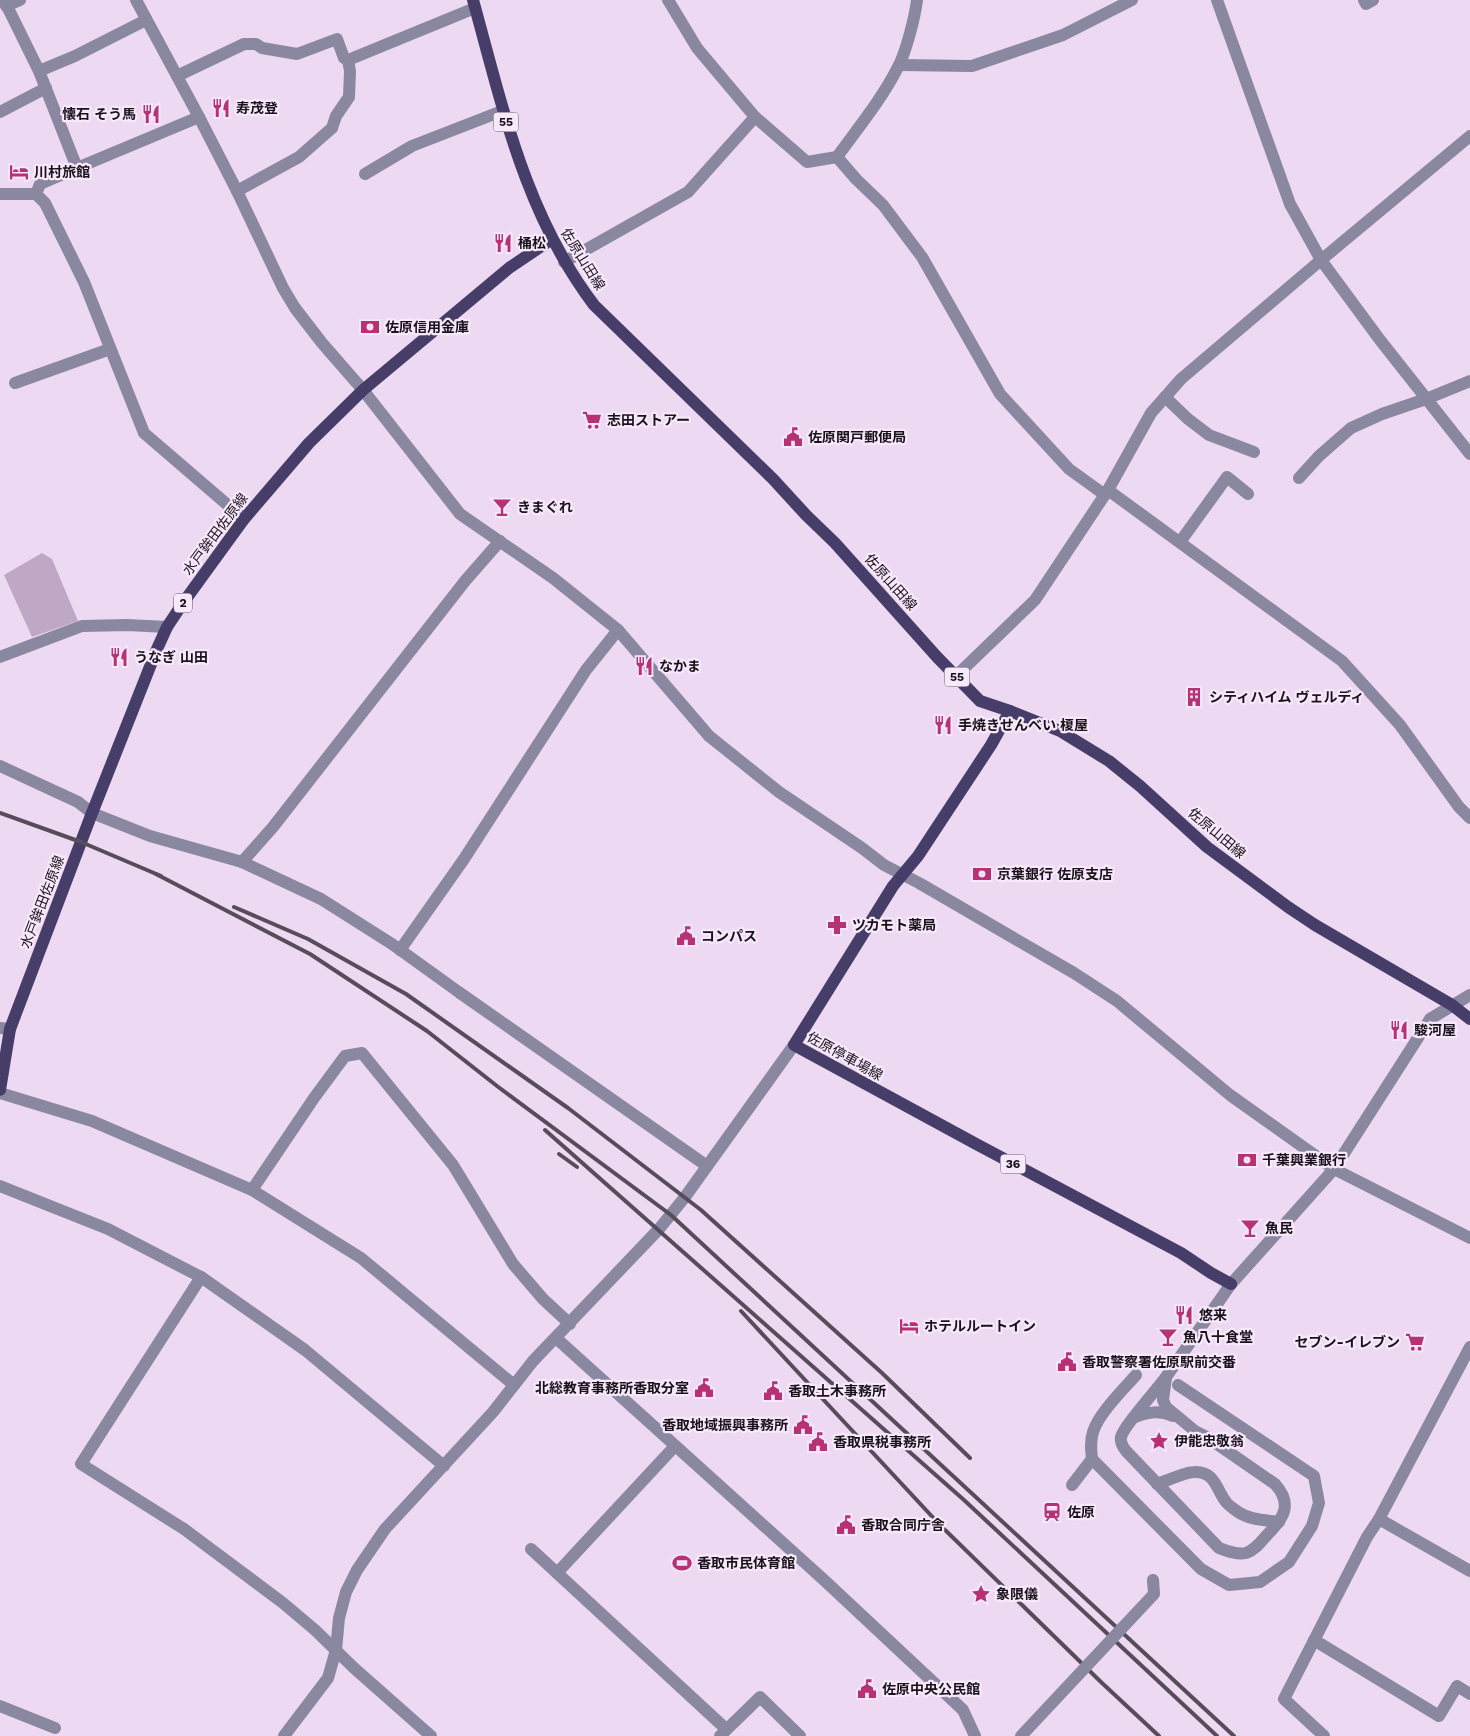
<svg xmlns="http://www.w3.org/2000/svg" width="1470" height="1736" font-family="'Work Sans','Noto Sans JP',sans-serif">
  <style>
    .green { fill: #bfa7c6 }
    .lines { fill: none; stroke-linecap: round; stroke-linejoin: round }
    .service { stroke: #8a87a1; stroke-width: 12 }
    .pedestrian { stroke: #8a87a1; stroke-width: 12 }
    .minor { stroke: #8a87a1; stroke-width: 12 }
    .tertiary { stroke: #8a87a1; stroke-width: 12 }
    .primary { stroke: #463e69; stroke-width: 12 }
    .rail { stroke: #574c59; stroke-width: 4 }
    .pedestrian-bridge { stroke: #8a87a1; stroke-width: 12 }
    .labels { text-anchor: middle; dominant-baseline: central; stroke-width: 4.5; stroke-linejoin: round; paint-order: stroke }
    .shield { fill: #f8e8fc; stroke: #5c525e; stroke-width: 1 }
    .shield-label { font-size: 12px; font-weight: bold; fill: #19121a }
    .poi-label { font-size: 14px; font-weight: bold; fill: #19121a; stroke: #f8e8fc; text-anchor: start }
    .street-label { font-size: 14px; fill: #19121a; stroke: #f8e8fc }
  </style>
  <rect width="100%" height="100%" fill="#edd9f2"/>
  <polygon class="green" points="42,553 52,559 78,621 32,637 4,575"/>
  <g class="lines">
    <g class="service">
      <polyline points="1364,0 1366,4 1373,0"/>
      <polyline points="6,6 20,0"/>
      <polyline points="39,71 75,56 146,20"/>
      <polyline points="0,112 46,88"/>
      <polyline points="365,174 412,146 502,111"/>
      <polyline points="15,383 110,349"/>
      <polyline points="1165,397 1188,419 1209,435 1254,452"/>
      <polyline points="1180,542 1227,477 1248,494"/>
      <polyline points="0,766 78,802 92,813"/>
      <polyline points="400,950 464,859 586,670 618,630"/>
      <path d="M 1157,1484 C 1167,1481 1185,1472 1194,1472 C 1215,1471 1216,1489 1226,1502 C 1228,1505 1234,1509 1238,1512 C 1250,1520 1265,1520 1279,1522"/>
    </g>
    <g class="pedestrian">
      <polyline points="460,993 707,1166"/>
      <polyline points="556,1338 824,1580 963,1710 975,1736"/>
      <polyline points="1092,1459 1201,1569 1229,1585 1260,1582 1289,1562 1312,1526 1319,1503 1314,1476 1178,1385"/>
      <path d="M 1072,1485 L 1092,1459 C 1091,1450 1090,1441 1093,1432 C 1099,1413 1123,1390 1136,1375"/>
      <polyline points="531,1549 726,1729"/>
      <polyline points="557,1573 675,1446"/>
      <polyline points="720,1736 760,1697 800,1736"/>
    </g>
    <g class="minor">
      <polyline points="4,0 39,71 77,168 40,184 36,194 45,203 84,282 144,433 244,519"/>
      <polyline points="136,0 199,117 237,191 283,288 295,308 322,343 363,390 460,514 553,578 618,630 709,736 779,792 862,848 884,865 919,883 1074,973 1117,1001 1230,1095 1334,1169 1470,1238"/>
      <polyline points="668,0 697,48 755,117 807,162 837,157 856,179 883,205 922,257 1000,394 1069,469 1105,495"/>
      <polyline points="1217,0 1290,204 1321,260 1380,340 1470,454"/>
      <polyline points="900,65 972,66 1063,35 1132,0"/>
      <polyline points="177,76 244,44 256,44 262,48 297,54 337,39 344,58 348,60"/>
      <path d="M 837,157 C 858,128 882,99 898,67 C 906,52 915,17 917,0"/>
      <polyline points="77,168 199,117"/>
      <polyline points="237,191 299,157 332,128 336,116 349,97 350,71 348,60 475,8"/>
      <polyline points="0,194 36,194"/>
      <polyline points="564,262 688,192 755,117"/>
      <polyline points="1299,478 1319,456 1351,428 1382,414 1426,399 1470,381"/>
      <polyline points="1108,490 1342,661 1400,725 1459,807 1470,818"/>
      <polyline points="0,657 82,626 127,625 167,627"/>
      <polyline points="956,676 1035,600 1108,490 1151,413 1181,379 1321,260 1470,136"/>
      <polyline points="92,813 150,836 242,862 321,899 392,944 460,993"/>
      <polyline points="242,862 273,827 465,581 500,541"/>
      <polyline points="0,1028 10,1029"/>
      <polyline points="0,1093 92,1121 252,1190 361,1258 514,1385"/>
      <polyline points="0,1186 108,1229 201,1277 305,1350 444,1466"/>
      <polyline points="252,1190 314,1098 345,1056 362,1053 453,1165 513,1264 543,1299 570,1324"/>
      <polyline points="1231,1284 1334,1169 1430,1019 1470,995"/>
      <polyline points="1470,1347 1379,1519 1470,1571"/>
      <path d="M 1166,1377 L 1163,1400 L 1166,1407 L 1195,1431 L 1207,1437 L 1275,1484 C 1293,1504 1284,1518 1267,1535 C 1261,1542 1255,1550 1246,1553 C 1237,1555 1227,1551 1219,1548 L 1126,1451 C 1123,1447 1120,1442 1121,1437 C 1123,1427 1158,1388 1166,1377 Z"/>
      <path d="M 1135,1417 C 1149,1412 1159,1410 1173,1416"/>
      <polyline points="184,1529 81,1464 201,1277"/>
      <polyline points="1314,1640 1439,1716 1457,1686 1470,1694"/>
      <polyline points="0,1706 55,1728"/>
      <polyline points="1324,1736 1284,1699 1367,1537 1379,1519"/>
    </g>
    <g class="tertiary">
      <polyline points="1166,1377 1231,1284"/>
      <polyline points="184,1529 283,1603 315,1630 354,1668 431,1736"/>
      <polyline points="284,1736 328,1678 336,1650 339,1618 346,1592 357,1570 385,1529 493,1412 533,1361 659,1229 685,1197 794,1045"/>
    </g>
    <g class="primary">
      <path d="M 473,0 C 503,108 525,214 594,305 L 773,479 L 806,515 L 835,543 L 937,657 L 980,701 L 1010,711 L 1060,731 L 1109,761 L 1140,786 L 1207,847 L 1288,907 L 1315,925 L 1452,1005 L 1470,1019"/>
      <polyline points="1010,711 991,745 918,856 893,886 794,1045 978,1145 1181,1253 1211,1273 1231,1284"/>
      <polyline points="0,1090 10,1029 92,813 157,649 167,627 183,603 244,519 309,443 363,390 509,268 552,239"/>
    </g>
    <g class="rail">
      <polyline points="0,813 81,842 161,876"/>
      <polyline points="156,874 310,954 427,1031 497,1086 671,1215 1234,1736"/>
      <polyline points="234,907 308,939 406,994 568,1108 701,1210 882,1373 970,1458"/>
      <polyline points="545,1130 964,1500 1217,1736"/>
      <polyline points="559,1154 577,1167"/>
      <polyline points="741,1311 940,1525 1102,1683 1159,1736"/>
    </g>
    <polyline class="pedestrian-bridge" points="1021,1736 1154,1594 1153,1580"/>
  </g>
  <defs>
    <g id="restaurant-bare" transform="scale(1.5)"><path d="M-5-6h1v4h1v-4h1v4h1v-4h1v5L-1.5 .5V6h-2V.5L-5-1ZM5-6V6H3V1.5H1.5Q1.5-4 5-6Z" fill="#b83174" stroke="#f8e8fc" stroke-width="2.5" paint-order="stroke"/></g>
    <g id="hotel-bare" transform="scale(1.5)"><path d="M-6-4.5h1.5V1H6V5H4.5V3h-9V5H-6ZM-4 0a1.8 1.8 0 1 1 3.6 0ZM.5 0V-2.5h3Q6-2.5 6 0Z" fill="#b83174" stroke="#f8e8fc" stroke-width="2.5" paint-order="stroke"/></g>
    <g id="bank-bare" transform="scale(1.5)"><path d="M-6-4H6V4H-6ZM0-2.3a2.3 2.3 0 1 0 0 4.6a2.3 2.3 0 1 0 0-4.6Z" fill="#b83174" stroke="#f8e8fc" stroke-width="2.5" paint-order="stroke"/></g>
    <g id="supermarket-bare" transform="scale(1.5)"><path d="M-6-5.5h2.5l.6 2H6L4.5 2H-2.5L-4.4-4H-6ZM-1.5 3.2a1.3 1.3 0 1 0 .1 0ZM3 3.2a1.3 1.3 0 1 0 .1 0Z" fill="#b83174" stroke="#f8e8fc" stroke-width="2.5" paint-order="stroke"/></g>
    <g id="civic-bare" transform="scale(1.5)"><path d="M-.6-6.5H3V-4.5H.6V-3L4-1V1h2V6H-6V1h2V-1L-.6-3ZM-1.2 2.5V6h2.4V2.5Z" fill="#b83174" stroke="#f8e8fc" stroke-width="2.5" paint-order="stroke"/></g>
    <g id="bar-bare" transform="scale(1.5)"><path d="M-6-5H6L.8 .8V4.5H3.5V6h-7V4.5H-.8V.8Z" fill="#b83174" stroke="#f8e8fc" stroke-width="2.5" paint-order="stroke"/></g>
    <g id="building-bare" transform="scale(1.5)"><path d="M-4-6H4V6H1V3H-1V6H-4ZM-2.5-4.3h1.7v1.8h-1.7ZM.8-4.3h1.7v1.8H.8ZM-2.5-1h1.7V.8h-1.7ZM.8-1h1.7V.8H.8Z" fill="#b83174" stroke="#f8e8fc" stroke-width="2.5" paint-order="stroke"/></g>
    <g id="pharmacy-bare" transform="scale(1.5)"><path d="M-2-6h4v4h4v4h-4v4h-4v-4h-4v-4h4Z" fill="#b83174" stroke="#f8e8fc" stroke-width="2.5" paint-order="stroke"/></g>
    <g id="sight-bare" transform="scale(1.5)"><path d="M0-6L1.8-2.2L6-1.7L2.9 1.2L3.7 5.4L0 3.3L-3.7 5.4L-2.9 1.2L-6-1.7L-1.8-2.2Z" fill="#b83174" stroke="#f8e8fc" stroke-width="2.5" paint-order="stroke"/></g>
    <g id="station-bare" transform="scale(1.5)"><path d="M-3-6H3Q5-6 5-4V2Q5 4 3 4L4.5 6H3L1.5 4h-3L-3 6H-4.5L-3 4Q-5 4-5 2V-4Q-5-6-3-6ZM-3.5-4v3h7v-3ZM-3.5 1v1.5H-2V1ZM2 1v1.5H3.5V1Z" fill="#b83174" stroke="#f8e8fc" stroke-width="2.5" paint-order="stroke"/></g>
    <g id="stadium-bare" transform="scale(1.5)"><path d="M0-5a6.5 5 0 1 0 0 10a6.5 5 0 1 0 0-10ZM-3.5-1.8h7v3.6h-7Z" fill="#b83174" stroke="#f8e8fc" stroke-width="2.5" paint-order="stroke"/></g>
  </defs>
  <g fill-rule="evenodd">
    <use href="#restaurant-bare" x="221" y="108"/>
    <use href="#restaurant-bare" x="151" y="114"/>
    <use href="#hotel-bare" x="19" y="172"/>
    <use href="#restaurant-bare" x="503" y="243"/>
    <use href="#bank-bare" x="370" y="327"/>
    <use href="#supermarket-bare" x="592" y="420"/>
    <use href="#civic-bare" x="793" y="437"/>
    <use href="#bar-bare" x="502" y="507"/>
    <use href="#restaurant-bare" x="119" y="657"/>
    <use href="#restaurant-bare" x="644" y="666"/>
    <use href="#building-bare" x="1194" y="697"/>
    <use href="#restaurant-bare" x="943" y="725"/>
    <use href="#bank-bare" x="982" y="874"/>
    <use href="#pharmacy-bare" x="837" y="925"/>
    <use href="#civic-bare" x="686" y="936"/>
    <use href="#restaurant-bare" x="1399" y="1030"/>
    <use href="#bank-bare" x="1247" y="1160"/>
    <use href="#bar-bare" x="1250" y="1228"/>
    <use href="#restaurant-bare" x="1184" y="1315"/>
    <use href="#hotel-bare" x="909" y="1326"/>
    <use href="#bar-bare" x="1168" y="1337"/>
    <use href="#supermarket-bare" x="1415" y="1342"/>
    <use href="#civic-bare" x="1067" y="1362"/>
    <use href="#civic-bare" x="704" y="1388"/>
    <use href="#civic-bare" x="773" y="1391"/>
    <use href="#civic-bare" x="803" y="1425"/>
    <use href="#sight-bare" x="1159" y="1441"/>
    <use href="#civic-bare" x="818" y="1442"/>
    <use href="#station-bare" x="1052" y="1512"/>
    <use href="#civic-bare" x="846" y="1525"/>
    <use href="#stadium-bare" x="682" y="1563"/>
    <use href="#sight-bare" x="981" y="1594"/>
    <use href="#civic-bare" x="867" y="1689"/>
  </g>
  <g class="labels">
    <g class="shield">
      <rect x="493.5" y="112.5" width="25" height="19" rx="4"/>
      <rect x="174" y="593.5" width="18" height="19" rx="4"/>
      <rect x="944.5" y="667.5" width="25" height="19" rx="4"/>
      <rect x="1000.5" y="1154.5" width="25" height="19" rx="4"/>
    </g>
    <g class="shield-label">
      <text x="506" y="122">55</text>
      <text x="183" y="603">2</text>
      <text x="957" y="677">55</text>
      <text x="1013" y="1164">36</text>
    </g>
    <g class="poi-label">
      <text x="236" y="108">寿茂登</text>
      <text x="136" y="114" text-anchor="end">懐石 そう馬</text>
      <text x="34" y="172">川村旅館</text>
      <text x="518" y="243">桶松</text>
      <text x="385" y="327">佐原信用金庫</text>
      <text x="607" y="420">志田ストアー</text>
      <text x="808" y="437">佐原関戸郵便局</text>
      <text x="517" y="507">きまぐれ</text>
      <text x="134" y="657">うなぎ 山田</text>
      <text x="659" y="666">なかま</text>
      <text x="1209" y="697">シティハイム ヴェルディ</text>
      <text x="958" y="725">手焼きせんべい 榎屋</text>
      <text x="997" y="874">京葉銀行 佐原支店</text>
      <text x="852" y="925">ツカモト薬局</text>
      <text x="701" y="936">コンパス</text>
      <text x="1414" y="1030">駿河屋</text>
      <text x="1262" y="1160">千葉興業銀行</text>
      <text x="1265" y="1228">魚民</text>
      <text x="1199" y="1315">悠来</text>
      <text x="924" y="1326">ホテルルートイン</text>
      <text x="1183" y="1337">魚八十食堂</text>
      <text x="1400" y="1342" text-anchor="end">セブン-イレブン</text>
      <text x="1082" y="1362">香取警察署佐原駅前交番</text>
      <text x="689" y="1388" text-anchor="end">北総教育事務所香取分室</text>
      <text x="788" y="1391">香取土木事務所</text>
      <text x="788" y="1425" text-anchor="end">香取地域振興事務所</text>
      <text x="1174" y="1441">伊能忠敬翁</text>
      <text x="833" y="1442">香取県税事務所</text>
      <text x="1067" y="1512">佐原</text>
      <text x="861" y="1525">香取合同庁舎</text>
      <text x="697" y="1563">香取市民体育館</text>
      <text x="996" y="1594">象限儀</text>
      <text x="882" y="1689">佐原中央公民館</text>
    </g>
    <g class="street-label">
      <text transform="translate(583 259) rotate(58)">佐原山田線</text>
      <text transform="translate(215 534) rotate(-53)">水戸鉾田佐原線</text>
      <text transform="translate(891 582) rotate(48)">佐原山田線</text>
      <text transform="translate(1217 833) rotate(40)">佐原山田線</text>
      <text transform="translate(42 902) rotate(-69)">水戸鉾田佐原線</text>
      <text transform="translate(845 1056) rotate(29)">佐原停車場線</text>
    </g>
  </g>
</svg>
